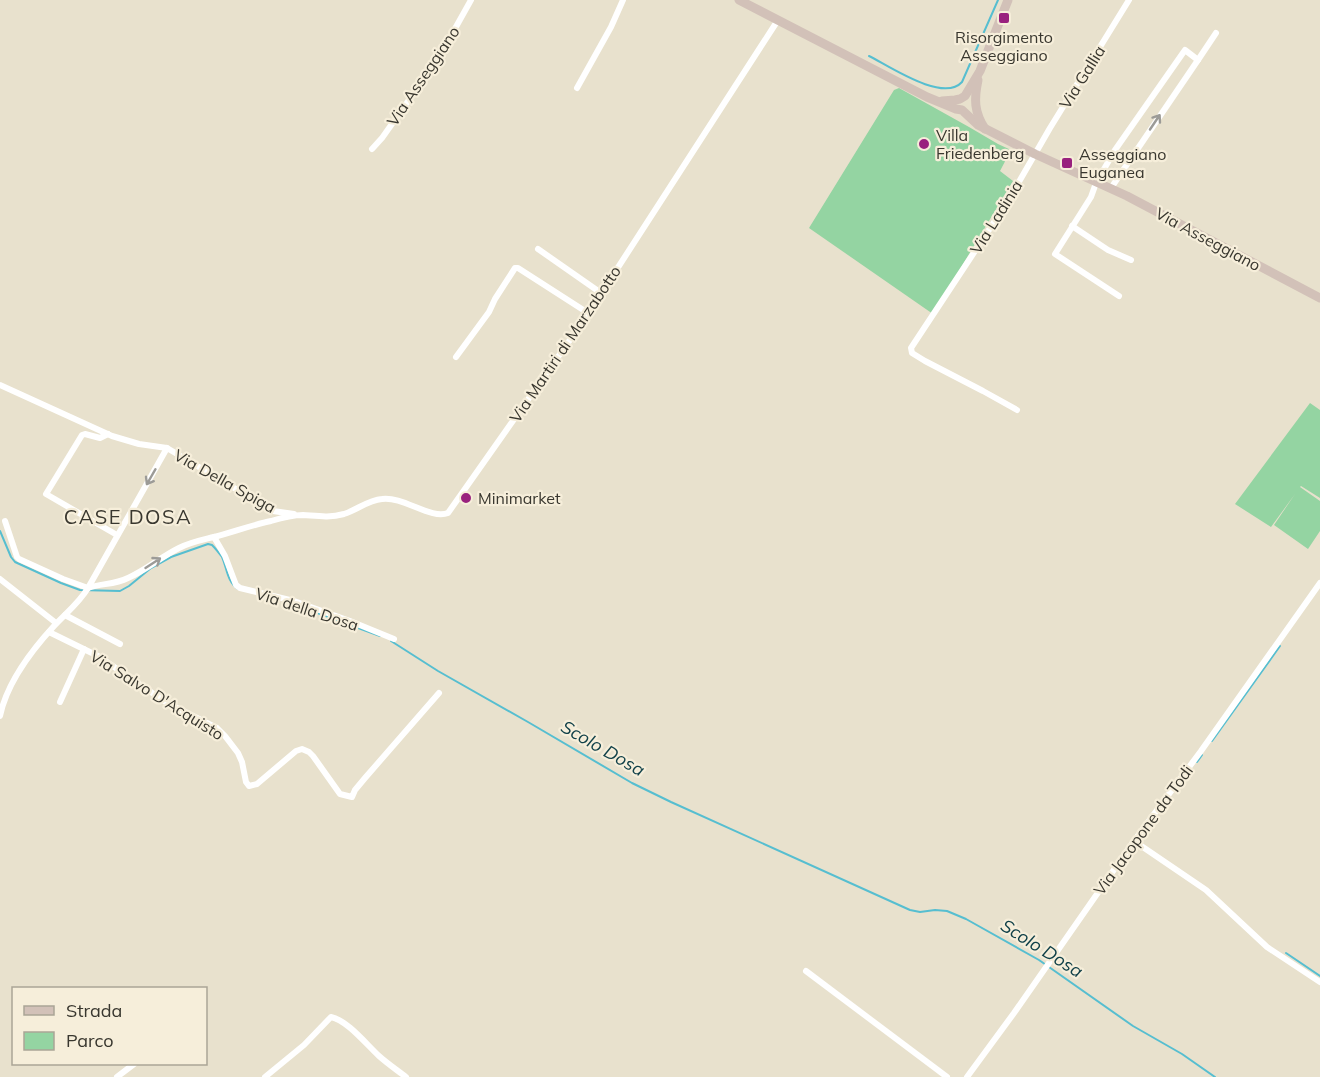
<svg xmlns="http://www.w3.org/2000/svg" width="1320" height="1077" font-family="Mulish,sans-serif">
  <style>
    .green { fill: #94d4a2 }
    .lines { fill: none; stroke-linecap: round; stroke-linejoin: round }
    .stream { stroke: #56bed0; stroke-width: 2 }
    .street { stroke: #fff; stroke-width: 6 }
    .secondary { stroke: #d2c1b8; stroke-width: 9 }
    .oneway { stroke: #9c9b97 }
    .poi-dot { fill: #99227e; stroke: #f6eeda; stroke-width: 2 }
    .labels { text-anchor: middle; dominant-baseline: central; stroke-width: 4.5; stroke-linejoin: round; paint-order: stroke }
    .poi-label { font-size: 16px; fill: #39372f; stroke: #f6eeda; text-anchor: start }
    .street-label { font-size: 16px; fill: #39372f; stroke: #f6eeda }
    .water-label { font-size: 18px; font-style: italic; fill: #114149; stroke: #f6eeda }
    .quarter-label { font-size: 20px; letter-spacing: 1.5px; fill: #39372f; stroke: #f6eeda }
  </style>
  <rect width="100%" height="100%" fill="#e8e1cd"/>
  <g class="green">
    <polygon points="899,88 969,127 998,144 1011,150 1000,171 1013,181 933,314 809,228 894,90"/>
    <polygon points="1310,403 1320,410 1320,498 1301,486 1300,487 1320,501 1320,531 1308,549 1274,525 1295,494 1271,527 1235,504"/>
  </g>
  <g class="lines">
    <g class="stream">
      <path d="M 869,56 C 889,66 943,103 962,82 L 998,0"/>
      <path d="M 0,531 L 11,557 L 15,562 L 61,583 L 80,590 L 120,591 L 129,586 L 151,568 L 171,557 L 208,544 L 212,545 C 216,549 219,553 222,557 C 227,568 227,582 238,589"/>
      <polyline points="290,603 380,636"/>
      <polyline points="391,641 438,671 528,722 632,783 671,802 910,910 920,912 935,910 947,911 966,919 1039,960 1133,1026 1182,1054 1215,1077"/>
      <polyline points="1212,741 1280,646"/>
      <polyline points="1197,762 1202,755"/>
      <polyline points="1286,953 1320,976"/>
    </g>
    <g class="street">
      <polyline points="1198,60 1216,33"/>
      <polyline points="577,88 611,27 623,0"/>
      <polyline points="372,149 382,138 438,59 471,0"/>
      <polyline points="1111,188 1198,60 1185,50 1115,150 1096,183 1091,197 1055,254 1119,296"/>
      <polyline points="1072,226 1108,250 1131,260"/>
      <polyline points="538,249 601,293"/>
      <polyline points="456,357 489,312 495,299 515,268 518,268 588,313"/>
      <polyline points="0,385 112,436 139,444 167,448"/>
      <polyline points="1017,410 983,391 925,361 912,353 911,348 1008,201 1050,128 1129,0"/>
      <polyline points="108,434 100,438 85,434 82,435 46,494 117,535"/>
      <polyline points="5,521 17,557 19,559 63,579 88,588"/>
      <polyline points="214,537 225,556 236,585 240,588 294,601 350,621 394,639"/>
      <polyline points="0,579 56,623"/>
      <path d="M 88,588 C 101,583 114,585 128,578 C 146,570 161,557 179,548 C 191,542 202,540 214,537 C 233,532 252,525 271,521 C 281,518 293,515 303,515 C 318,516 329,518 344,514 C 357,510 368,500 382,499 C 403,496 431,520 448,513 L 584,320 L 778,20"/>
      <polyline points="65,615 120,644"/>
      <polyline points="49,632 98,656 167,703 217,728 225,736 238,753 242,762 246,782 249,786 257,784 296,751 302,749 309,752 313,756 340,794 352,797 355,790 365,778 439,693"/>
      <polyline points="60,702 84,649"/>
      <path d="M 0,716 C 7,682 31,651 54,626 C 66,613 79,603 88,588 L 167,448 L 273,511 L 294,514"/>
      <polyline points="1134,841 1206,890 1267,947 1320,982"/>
      <polyline points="806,971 947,1077"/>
      <polyline points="117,1077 134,1064"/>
      <path d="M 265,1077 L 304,1045 L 331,1017 C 347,1020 367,1045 379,1056 C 388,1064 397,1070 406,1077"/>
      <polyline points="967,1077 1014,1013 1134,841 1201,751 1320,583"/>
    </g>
    <g class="secondary">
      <polyline points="739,0 927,97 956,109 962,110 978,125 1035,154 1127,196 1320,298"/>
      <path d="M 978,80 C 974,99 974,112 985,129"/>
      <polyline points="942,101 955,100 960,99 965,96 980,71 1008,0"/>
    </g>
  </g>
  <defs><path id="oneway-shaft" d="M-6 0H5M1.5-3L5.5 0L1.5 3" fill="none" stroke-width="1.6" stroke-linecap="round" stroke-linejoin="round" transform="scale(1.5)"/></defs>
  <g class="oneway">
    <use href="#oneway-shaft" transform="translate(1155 122) rotate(-56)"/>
    <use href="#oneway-shaft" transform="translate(151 477) rotate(120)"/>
    <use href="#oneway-shaft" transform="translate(153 563) rotate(-33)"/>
  </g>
  <g class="poi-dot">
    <rect x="998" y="12" width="12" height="12" rx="3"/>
    <circle cx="924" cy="144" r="6"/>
    <rect x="1061" y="157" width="12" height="12" rx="3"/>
    <circle cx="466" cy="498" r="6"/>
  </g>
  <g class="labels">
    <g class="poi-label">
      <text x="1004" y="37" text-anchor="middle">Risorgimento<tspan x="1004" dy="18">Asseggiano</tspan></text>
      <text x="936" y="135">Villa<tspan x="936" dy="18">Friedenberg</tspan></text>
      <text x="1079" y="154">Asseggiano<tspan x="1079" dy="18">Euganea</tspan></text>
      <text x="478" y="498">Minimarket</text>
    </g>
    <g class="street-label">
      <text transform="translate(423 76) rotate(-56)">Via Asseggiano</text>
      <text transform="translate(1082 77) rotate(-58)">Via Gallia</text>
      <text transform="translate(996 217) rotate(-58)">Via Ladinia</text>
      <text transform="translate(1208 239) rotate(28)">Via Asseggiano</text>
      <text transform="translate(565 344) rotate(-56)">Via Martiri di Marzabotto</text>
      <text transform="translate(225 481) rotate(29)">Via Della Spiga</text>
      <text transform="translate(307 609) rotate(18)">Via della Dosa</text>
      <text transform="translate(157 695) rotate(32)">Via Salvo D'Acquisto</text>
      <text transform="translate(1143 830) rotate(-54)">Via Jacopone da Todi</text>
    </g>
    <g class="water-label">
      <text transform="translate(603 748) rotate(30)">Scolo Dosa</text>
      <text transform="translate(1042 948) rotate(32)">Scolo Dosa</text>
    </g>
    <g class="quarter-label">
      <text x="128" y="516">CASE DOSA</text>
    </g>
  </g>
  <rect x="12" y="987" width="195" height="78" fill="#f6eeda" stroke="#aaa596" stroke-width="1.5"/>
  <rect x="24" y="1006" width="30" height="9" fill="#d2c1b8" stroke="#aaa596" stroke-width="1.5"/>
  <text x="66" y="1017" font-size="18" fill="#39372f">Strada</text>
  <rect x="24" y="1032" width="30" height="18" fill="#94d4a2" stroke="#aaa596" stroke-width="1.5"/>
  <text x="66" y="1047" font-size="18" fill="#39372f">Parco</text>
</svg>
